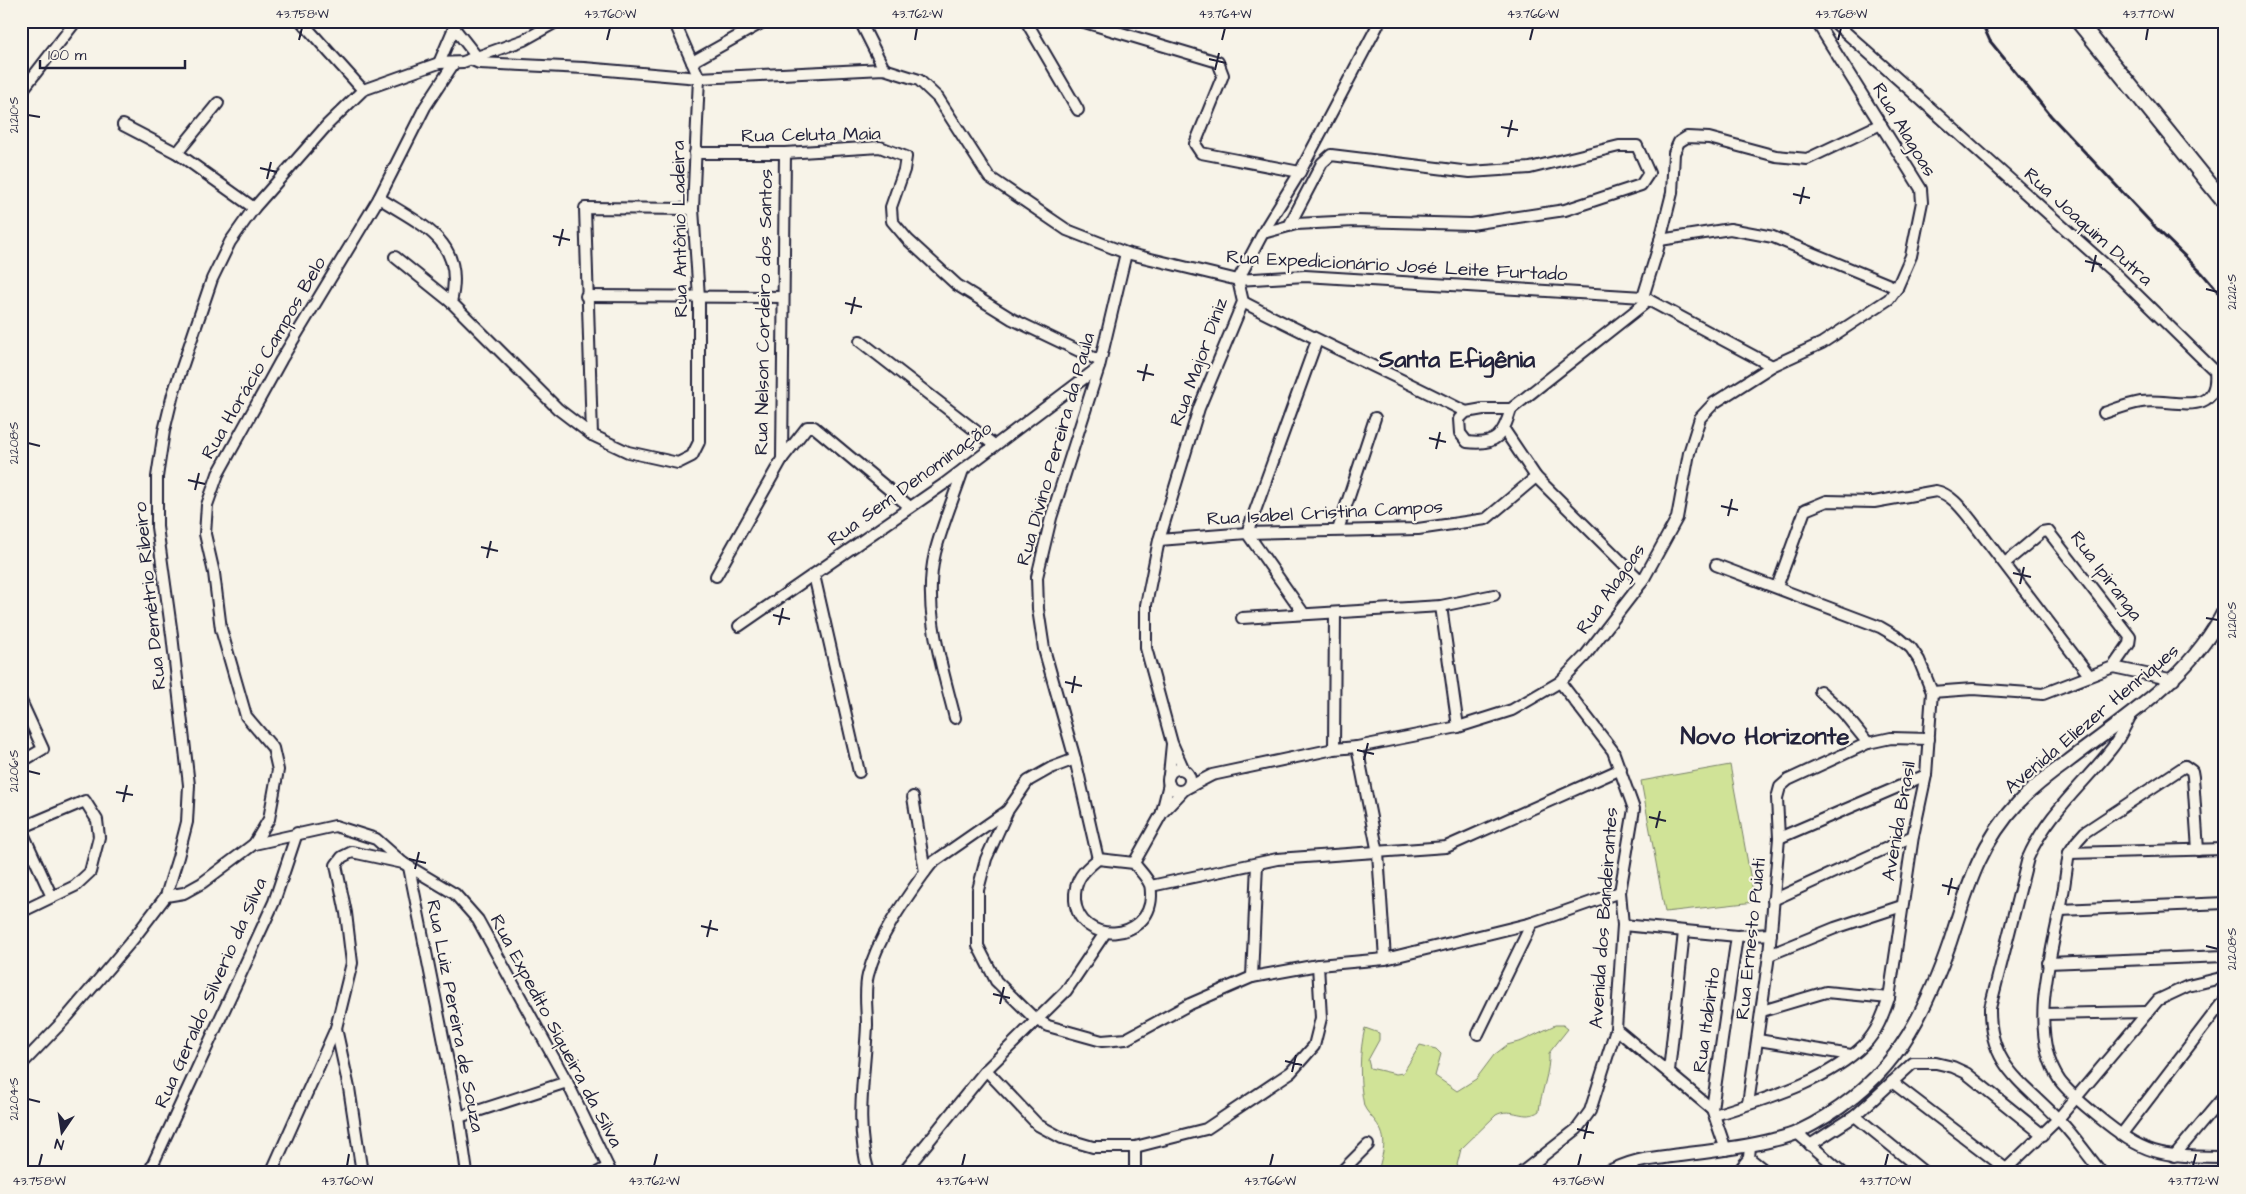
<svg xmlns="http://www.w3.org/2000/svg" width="2246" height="1194" font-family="'Architects Daughter',sans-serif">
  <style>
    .green { fill: #d0e397; stroke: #798269 }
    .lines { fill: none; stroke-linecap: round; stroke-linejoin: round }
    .minor-casing { stroke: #22223b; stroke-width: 14 }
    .tertiary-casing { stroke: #22223b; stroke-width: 16 }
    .secondary-casing { stroke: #22223b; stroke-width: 18 }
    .minor { stroke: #f7f3e8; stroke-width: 10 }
    .tertiary { stroke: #f7f3e8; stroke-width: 12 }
    .secondary { stroke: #f7f3e8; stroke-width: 14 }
    .rail { stroke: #22223b; stroke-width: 3 }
    .ticks { fill: none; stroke: #22223b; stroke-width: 2 }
    .labels { text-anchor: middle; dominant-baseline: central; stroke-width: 4.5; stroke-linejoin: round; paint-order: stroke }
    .street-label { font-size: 19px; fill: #22223b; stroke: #f7f3e8 }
    .district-label { font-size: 24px; font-weight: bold; fill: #22223b; stroke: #f7f3e8 }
    .neatline { fill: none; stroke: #22223b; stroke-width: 2 }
    .ticks-label { font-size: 12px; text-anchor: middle; fill: #22223b }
  </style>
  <rect width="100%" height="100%" fill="#f7f3e8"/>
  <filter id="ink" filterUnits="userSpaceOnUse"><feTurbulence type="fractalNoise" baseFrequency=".02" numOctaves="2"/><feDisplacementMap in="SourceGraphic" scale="10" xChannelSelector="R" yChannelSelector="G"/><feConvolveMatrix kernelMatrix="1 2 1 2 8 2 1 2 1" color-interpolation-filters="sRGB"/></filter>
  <g filter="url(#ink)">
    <g class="green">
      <polygon points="1730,765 1755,902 1665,912 1641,781"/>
      <path d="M 1555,1025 L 1563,1025 L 1568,1029 L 1549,1053 C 1550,1073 1541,1091 1539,1111 C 1525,1122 1512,1106 1496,1115 L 1461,1149 L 1457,1165 L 1462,1173 L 1378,1173 C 1382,1152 1390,1140 1375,1121 C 1372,1117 1366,1111 1364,1106 C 1359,1081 1359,1052 1365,1028 L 1379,1033 L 1379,1040 L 1368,1060 L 1370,1068 L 1396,1074 L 1403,1073 L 1420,1045 L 1436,1049 L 1441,1054 L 1435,1076 L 1457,1091 L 1476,1079 L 1494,1055 L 1507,1045 L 1522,1041 Z"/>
    </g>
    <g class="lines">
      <g class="minor-casing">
        <g id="minor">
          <polyline points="301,21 363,90"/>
          <polyline points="860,21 884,69"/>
          <polyline points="1026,21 1078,110"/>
          <polyline points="1081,21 1218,62 1223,75 1195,144 1201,153 1300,172"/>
          <path d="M 1833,21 L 2119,277 L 2215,371 C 2220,421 2170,397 2141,402 C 2129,404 2116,409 2104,413"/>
          <polyline points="455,29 477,57"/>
          <polyline points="470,59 479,63 584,68 699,78 884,69 919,80 938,98 989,177 1067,230 1126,253 1238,280 1305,276 1643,297 1772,366"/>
          <polyline points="692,62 765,21"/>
          <polyline points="439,63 457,21"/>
          <polyline points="21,92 76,21"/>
          <polyline points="123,125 177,153 254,208"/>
          <polyline points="177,153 218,103"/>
          <polyline points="695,153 785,153 880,147 906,157 904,170 891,207 892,221 908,240 957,285 1012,319 1100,361"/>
          <path d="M 379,198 C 423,226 466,241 451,302 L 558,409 L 592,435 L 628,452 L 678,463 L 692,456 L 699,442 L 699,297 L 693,209 L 699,78 L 674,21"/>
          <polyline points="1263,233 1296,224 1355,221 1471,224 1565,210 1641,185 1649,173 1637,146 1619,146 1530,168 1470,172 1331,155 1322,163 1289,226"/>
          <polyline points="1660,240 1730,229 1773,237 1897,288"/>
          <polyline points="395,257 451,302"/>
          <polyline points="586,296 783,297"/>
          <polyline points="1643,297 1657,252 1672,193 1674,153 1679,142 1687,137 1709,138 1776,156 1807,159 1881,124"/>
          <path d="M 1243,302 C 1316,340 1392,374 1466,412"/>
          <polyline points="860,341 994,445"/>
          <path d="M 1483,409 L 1511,409 C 1503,435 1497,446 1467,442 L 1460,433 L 1459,419 L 1466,412 Z"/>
          <polyline points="1511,409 1649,300"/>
          <polyline points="1505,431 1536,477 1642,582"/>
          <polyline points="592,435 585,208 693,209"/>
          <polyline points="782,459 807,427 814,427 910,507"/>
          <polyline points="1338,530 1375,418"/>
          <polyline points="1159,540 1247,533 1418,529 1486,519 1536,477"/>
          <polyline points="814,575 859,772"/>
          <polyline points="716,576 782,459 785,153"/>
          <path d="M 1777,587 L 1805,510 L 1827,501 L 1874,502 L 1936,491 C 1951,494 1962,509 1971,520 L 2089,675"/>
          <polyline points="1441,606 1458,727"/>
          <polyline points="1304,614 1247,533 1317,340"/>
          <polyline points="1242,618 1441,606 1494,595"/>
          <polyline points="739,626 944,484 1099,367"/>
          <polyline points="2113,667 2174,680"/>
          <polyline points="1820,691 1842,711 1868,743"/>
          <polyline points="1932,692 1973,689 2043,694 2113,667 2129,644 2130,637 2048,531 2042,532 2005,563"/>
          <polyline points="21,701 43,749 21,762"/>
          <path d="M 955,718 C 942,666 922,608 935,553 C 942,525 954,497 963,470"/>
          <polyline points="1357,747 1378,853 1385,959"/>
          <polyline points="1334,749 1335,613"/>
          <polyline points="1075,759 1051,768 1028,781 1008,810 986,859 978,890 978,946 996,981 1035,1019 1048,1026 1102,1041 1126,1039 1190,1004 1252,977 1318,965 1385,959 1532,923 1620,892"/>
          <circle cx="1179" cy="780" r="11"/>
          <polyline points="1184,770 1172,743 1146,648 1146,605 1159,540 1199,408 1243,302 1238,280 1265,229 1300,172 1380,21"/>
          <polyline points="1169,775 1172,744"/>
          <polyline points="1187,788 1212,775 1334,749 1357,747 1458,727 1512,710 1560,682 1585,656 1642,582 1677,518 1689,453 1700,418 1714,403 1772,366 1822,343 1889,299 1897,288 1911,256 1922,202 1921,189 1816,21"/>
          <polyline points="913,797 925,872"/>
          <polyline points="1162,812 1169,784"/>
          <polyline points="21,828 85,801 97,820 99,837 90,872 75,886 21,912"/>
          <polyline points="21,829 52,897"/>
          <polyline points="1779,838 1926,775"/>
          <polyline points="254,844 335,826 376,839 403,863 455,894 478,920 567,1082 611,1173"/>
          <path d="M 2198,850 L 2193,777 L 2192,771 L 2185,766 L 2085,832 L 2077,841 L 2069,853 C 2066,872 2064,891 2060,910 C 2050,959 2028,1035 2060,1081 C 2070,1094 2083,1104 2096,1115 C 2147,1157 2160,1156 2225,1157"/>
          <polyline points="2069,853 2225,849"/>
          <polyline points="1098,859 1075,759 1044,649 1038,609 1037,577 1051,518 1099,367 1126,253"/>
          <path d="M 1098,859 L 1134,863 C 1139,870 1147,877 1150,885 C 1151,888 1151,893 1151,896 C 1150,942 1079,946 1075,900 C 1074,880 1083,871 1098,859 Z"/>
          <polyline points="1134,863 1162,813 1183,791"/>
          <polyline points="409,867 459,1117 467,1173"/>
          <polyline points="1151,886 1277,859 1446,847 1621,769"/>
          <polyline points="166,896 184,893 202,883 254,844 269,819 278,770 273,748 246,716 221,629 214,573 205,534 207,505 218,474 281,360 379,198 425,107 454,63"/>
          <polyline points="1773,900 1913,836"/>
          <polyline points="2060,910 2225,903"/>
          <polyline points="1623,925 1737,936 1771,934"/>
          <polyline points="1769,955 1835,928 1902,906"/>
          <polyline points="2048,963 2225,956"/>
          <polyline points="1252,977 1257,864"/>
          <polyline points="1762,1011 1826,992 1889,998"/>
          <polyline points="2044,1014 2147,1012"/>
          <polyline points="336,1028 349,1088 362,1173"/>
          <polyline points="1616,1029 1712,1109 1726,1150"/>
          <polyline points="1478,1034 1532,923"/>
          <polyline points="1758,1040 1851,1055"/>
          <polyline points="21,1065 67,1017 134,938 166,896 178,857 187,822 189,785 172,635 157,527 157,477 164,431 173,394 212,279 230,242 254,208 328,124 363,90 439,63 463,62 524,40 558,21"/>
          <polyline points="986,1070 1038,1125 1062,1138 1093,1147 1135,1147 1206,1129 1291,1072 1314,1046 1321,1018 1318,965"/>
          <polyline points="1669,1071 1684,932"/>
          <polyline points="1892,1082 2006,1169"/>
          <polyline points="1748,1104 1769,955 1779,838 1777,798 1780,787 1788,780 1868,743 1891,738 1929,739"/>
          <polyline points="1712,1109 1737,936"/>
          <path d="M 1715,1115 C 1764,1099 1825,1083 1864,1045 C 1877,1032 1883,1015 1889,998 L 1913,836 L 1926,775 L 1932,692 L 1919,660 L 1911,648 L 1899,638 L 1880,627 L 1716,565"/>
          <polyline points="1855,1116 1925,1173"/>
          <polyline points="459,1117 567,1082"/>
          <polyline points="1797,1133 1843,1173"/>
          <polyline points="2121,1135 2225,999"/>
          <polyline points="1810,1145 1855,1116 1913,1063 1936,1063 1953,1067 1966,1073 2043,1135"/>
          <polyline points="1750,1146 1749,1158 1768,1173"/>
          <polyline points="2174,1156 2225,1095"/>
          <polyline points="152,1166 274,902 297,833"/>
          <polyline points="271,1173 336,1028 352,963 346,913 336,865 342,857 352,852 403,863"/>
          <polyline points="597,1173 608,1167"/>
          <path d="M 869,1173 C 854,1124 865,1074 867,1025 C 867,1009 864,990 868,975 C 877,939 904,901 925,872 L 932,863 L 1007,811"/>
          <polyline points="903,1173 986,1070 1066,991 1105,933"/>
          <polyline points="1135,1173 1135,1147"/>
          <polyline points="1340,1173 1368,1145"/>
          <polyline points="1521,1173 1577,1129 1590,1111 1616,1029 1623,925 1620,892 1634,809 1613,751 1560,682"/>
          <polyline points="1737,1173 1749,1158"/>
          <polyline points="2002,1173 2058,1119 2158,1000 2188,986 2225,977"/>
          <path d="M 2102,1173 C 2087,1155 2074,1135 2058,1119 C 2023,1082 1989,1066 1990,1008 L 2028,858 C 2047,814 2083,785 2112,748 C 2120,738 2125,726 2131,715"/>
        </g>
      </g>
      <g class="tertiary-casing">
        <path id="tertiary" d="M 1606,1173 C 1618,1168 1631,1162 1644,1160 C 1687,1153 1730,1151 1773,1140 C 1781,1138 1791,1136 1798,1132 C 1884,1090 1920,1030 1950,942 C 1967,890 1978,846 2018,803 C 2032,788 2049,775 2066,763 C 2125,717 2191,678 2225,609"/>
      </g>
      <g class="secondary-casing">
        <polyline id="secondary" points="2078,21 2225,203"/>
      </g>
      <use href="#minor" class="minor"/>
      <use href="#tertiary" class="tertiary"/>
      <use href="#secondary" class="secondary"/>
      <polyline class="rail" points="1981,21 1990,41 2051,116 2157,229 2202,273 2225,300"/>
    </g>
  </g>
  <path class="ticks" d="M 299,40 L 302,28M 607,40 L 610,28M 915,40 L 917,28M 1222,40 L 1225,28M 1530,40 L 1533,28M 1838,40 L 1841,28M 2146,40 L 2148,28M 1209,59 L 1226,63M 1215,70 L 1219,53M 28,115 L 40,117M 1501,127 L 1518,130M 1508,137 L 1512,120M 260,168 L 277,172M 267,179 L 271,162M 1793,194 L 1810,198M 1800,204 L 1804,187M 553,236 L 570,240M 559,246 L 563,229M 2085,261 L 2102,265M 2092,272 L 2096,255M 2206,289 L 2218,292M 845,303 L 862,307M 851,314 L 855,297M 1137,371 L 1154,375M 1143,381 L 1147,364M 1429,438 L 1446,442M 28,443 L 40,446M 1436,449 L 1440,432M 188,480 L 205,484M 195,490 L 199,473M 1721,506 L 1738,510M 1728,516 L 1732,499M 481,547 L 498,551M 487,558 L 491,541M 2013,573 L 2031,577M 2020,584 L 2024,567M 773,615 L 790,619M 2206,618 L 2218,620M 779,625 L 783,608M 1065,682 L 1082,686M 1072,693 L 1075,676M 1357,750 L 1374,754M 1364,760 L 1368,743M 28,771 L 40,774M 116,792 L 133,795M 123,802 L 127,785M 1649,817 L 1666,821M 1656,828 L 1660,811M 409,859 L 426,863M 415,869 L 419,852M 1942,885 L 1959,889M 1948,895 L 1952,878M 701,926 L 718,930M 707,937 L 711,920M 2206,946 L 2218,949M 993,994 L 1010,998M 1000,1004 L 1004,987M 1285,1061 L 1302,1065M 1292,1072 L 1296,1055M 28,1099 L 40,1102M 1577,1129 L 1594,1133M 1584,1139 L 1588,1122M 39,1166 L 42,1154M 347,1166 L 349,1154M 654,1166 L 657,1154M 962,1166 L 965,1154M 1270,1166 L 1273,1154M 1578,1166 L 1581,1154M 1885,1166 L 1888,1154M 2193,1166 L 2196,1154"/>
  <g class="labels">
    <g class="street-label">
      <text transform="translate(1904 130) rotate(59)">Rua Alagoas</text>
      <text transform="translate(811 135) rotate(-1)">Rua Celuta Maia</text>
      <text transform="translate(2088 227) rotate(42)">Rua Joaquim Dutra</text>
      <text transform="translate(680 229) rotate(-91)">Rua Antônio Ladeira</text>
      <text transform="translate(1397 266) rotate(3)">Rua Expedicionário José Leite Furtado</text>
      <text transform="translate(764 312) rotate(-89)">Rua Nelson Cordeiro dos Santos</text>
      <text transform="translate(264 358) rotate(-60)">Rua Horácio Campos Belo</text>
      <text transform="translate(1199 362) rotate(-70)">Rua Major Diniz</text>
      <text transform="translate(1056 449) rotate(-74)">Rua Divino Pereira da Paula</text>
      <text transform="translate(910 484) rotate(-36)">Rua Sem Denominação</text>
      <text transform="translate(1325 513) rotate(-3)">Rua Isabel Cristina Campos</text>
      <text transform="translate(2106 576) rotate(53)">Rua Ipiranga</text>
      <text transform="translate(1611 589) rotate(-55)">Rua Alagoas</text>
      <text transform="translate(150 596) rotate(-96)">Rua Demétrio Ribeiro</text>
      <text transform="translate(2092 719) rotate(-40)">Avenida Eliezer Henriques</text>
      <text transform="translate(1899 821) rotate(-80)">Avenida Brasil</text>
      <text transform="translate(1604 918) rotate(-86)">Avenida dos Bandeirantes</text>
      <text transform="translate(1751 939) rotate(-84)">Rua Ernesto Puiati</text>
      <text transform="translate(211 993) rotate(-66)">Rua Geraldo Silverio da Silva</text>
      <text transform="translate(455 1016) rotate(79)">Rua Luiz Pereira de Souza</text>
      <text transform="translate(1707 1020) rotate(-82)">Rua Itabirito</text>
      <text transform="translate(556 1031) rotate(62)">Rua Expedito Siqueira da Silva</text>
    </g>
    <g class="district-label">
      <text x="1457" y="360">Santa Efigênia</text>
      <text x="1765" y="737">Novo Horizonte</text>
    </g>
  </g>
  <rect width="2246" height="1194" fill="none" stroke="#f7f3e8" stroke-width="55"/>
  <g transform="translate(62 1132) rotate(193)" stroke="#f7f3e8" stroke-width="4" paint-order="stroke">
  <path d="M0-4L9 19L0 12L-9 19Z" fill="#22223b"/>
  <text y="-8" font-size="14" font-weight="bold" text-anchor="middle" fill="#22223b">N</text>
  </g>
  <path d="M40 60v8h145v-8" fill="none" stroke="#22223b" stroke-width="2.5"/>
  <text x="48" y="60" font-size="15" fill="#22223b" stroke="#f7f3e8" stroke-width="4" paint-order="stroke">100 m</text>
  <rect x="28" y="28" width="2190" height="1138" class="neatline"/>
  <g class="ticks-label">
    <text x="302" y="18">43.758°W</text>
    <text x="610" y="18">43.760°W</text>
    <text x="917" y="18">43.762°W</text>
    <text x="1225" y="18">43.764°W</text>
    <text x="1533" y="18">43.766°W</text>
    <text x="1841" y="18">43.768°W</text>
    <text x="2148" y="18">43.770°W</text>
    <text transform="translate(14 115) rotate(-90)" y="4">21.210°S</text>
    <text transform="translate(2232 292) rotate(-90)" y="4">21.212°S</text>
    <text transform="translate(14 443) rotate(-90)" y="4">21.208°S</text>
    <text transform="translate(2232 620) rotate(-90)" y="4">21.210°S</text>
    <text transform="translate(14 771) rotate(-90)" y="4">21.206°S</text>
    <text transform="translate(2232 949) rotate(-90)" y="4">21.208°S</text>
    <text transform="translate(14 1099) rotate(-90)" y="4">21.204°S</text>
    <text x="39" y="1185">43.758°W</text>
    <text x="347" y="1185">43.760°W</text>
    <text x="654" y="1185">43.762°W</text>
    <text x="962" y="1185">43.764°W</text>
    <text x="1270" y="1185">43.766°W</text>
    <text x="1578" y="1185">43.768°W</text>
    <text x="1885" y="1185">43.770°W</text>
    <text x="2193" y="1185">43.772°W</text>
  </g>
</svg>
